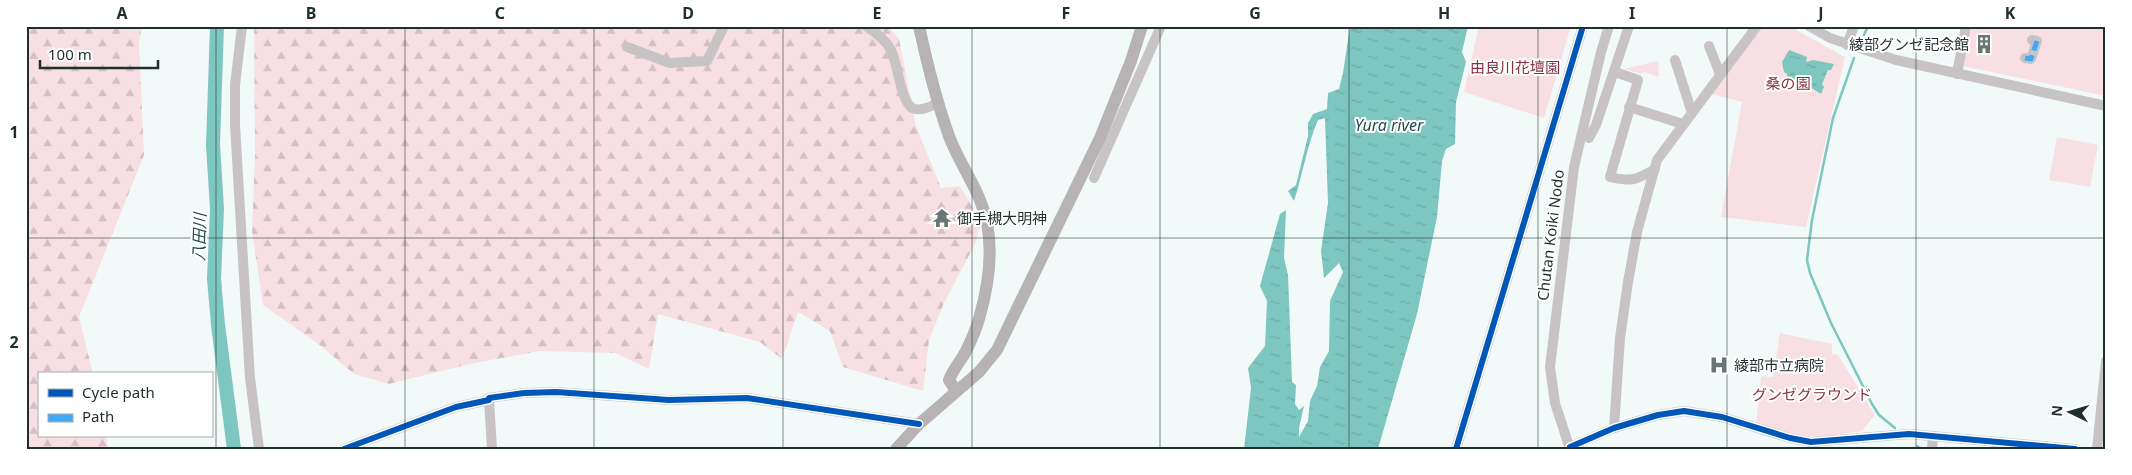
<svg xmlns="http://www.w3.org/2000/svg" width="2132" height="475" font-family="'Noto Sans','Noto Sans JP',sans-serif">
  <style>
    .forest { fill: url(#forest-firs) }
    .park { fill: #f8dfe4 }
    .water { fill: url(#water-ripples) }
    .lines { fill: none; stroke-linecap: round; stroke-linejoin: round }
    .stream { stroke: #7ec6c0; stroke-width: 2.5 }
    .river { stroke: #7ec6c0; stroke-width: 14 }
    .minor { stroke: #c8c4c5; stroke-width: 10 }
    .major { stroke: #b7b2b3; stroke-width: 12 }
    .quiet { stroke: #3fa9f5; stroke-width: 5; stroke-dasharray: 10 5; stroke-linecap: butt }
    .cycleway-casing { stroke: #fff; stroke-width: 9 }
    .cycleway { stroke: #0057b8; stroke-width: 6 }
    .grid { fill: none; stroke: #1f2f2d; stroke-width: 1; stroke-opacity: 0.55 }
    .labels { text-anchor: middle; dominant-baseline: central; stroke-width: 4; stroke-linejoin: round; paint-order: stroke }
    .poi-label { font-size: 15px; fill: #1f2f2d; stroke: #fff; text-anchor: start }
    .park-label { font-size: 15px; fill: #862d47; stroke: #fff }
    .street-label { font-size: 15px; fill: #1f2f2d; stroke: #fff }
    .water-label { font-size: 16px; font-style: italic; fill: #214d4a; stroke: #fff }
    .neatline { fill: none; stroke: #1f2f2d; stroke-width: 2 }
    .grid-label { font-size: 16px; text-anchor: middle; font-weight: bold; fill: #1f2f2d }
  </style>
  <defs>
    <pattern id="forest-firs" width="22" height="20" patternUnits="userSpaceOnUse" patternTransform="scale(1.25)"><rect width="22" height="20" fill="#f8dfe4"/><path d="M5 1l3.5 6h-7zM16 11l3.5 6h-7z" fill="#d4c0c4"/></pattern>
    <pattern id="water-ripples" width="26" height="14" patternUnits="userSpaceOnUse" patternTransform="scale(1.25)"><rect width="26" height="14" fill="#7ec6c0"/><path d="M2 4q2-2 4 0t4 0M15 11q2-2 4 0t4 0" fill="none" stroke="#6caaa5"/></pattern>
  </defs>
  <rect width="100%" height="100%" fill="#f2faf9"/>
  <g class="forest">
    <polygon points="26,26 142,26 139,43 144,155 79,317 93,374 39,374 39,436 106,436 108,449 26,449"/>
    <polygon points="254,26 888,26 899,39 916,126 941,188 960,186 971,204 980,226 975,244 944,303 929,340 923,391 843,367 830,331 798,312 782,359 760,342 658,314 649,369 615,353 540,351 470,364 389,384 354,374 321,346 263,305 252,232 255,156"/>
  </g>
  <g class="park">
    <polygon points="1479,26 1571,26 1544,118 1464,92"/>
    <polygon points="1762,26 1789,26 1845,57 1806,227 1721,217 1742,102 1708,93"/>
    <polygon points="1970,26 2106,26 2106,96 1963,66"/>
    <polygon points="1658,61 1659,77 1644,72 1641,74 1624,69"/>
    <polygon points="2057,137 2098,145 2090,187 2049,180"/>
    <polygon points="1780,333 1832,344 1832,354 1838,355 1875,415 1862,431 1825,437 1799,435 1756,423 1761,376 1773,377"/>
  </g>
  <g class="water">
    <path d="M 1350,26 L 1468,26 L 1462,52 L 1466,62 L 1456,102 L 1455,144 L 1446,149 L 1442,161 L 1437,217 L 1417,314 L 1378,449 L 1244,449 L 1251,388 L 1248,368 L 1265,346 L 1267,301 L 1260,286 L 1280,214 L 1286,210 L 1284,258 L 1288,275 L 1292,382 L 1296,385 L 1295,404 L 1299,410 L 1304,406 L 1299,428 L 1299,437 L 1308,421 L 1310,401 L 1317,386 L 1320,367 L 1329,351 L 1330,301 L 1343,272 L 1339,263 L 1324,278 L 1321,251 L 1328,203 L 1325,118 L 1318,120 C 1307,145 1303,174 1294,201 L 1288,191 L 1296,185 L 1308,136 L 1308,123 L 1313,114 L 1327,109 L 1328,93 L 1339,89 L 1343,73 Z"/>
    <polygon points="1789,50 1807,57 1806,62 1813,60 1834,64 1831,70 1828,70 1822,84 1824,87 1821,94 1810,87 1806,88 1799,83 1794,85 1787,78 1787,74 1784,72 1782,62"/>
  </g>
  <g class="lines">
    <g class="stream">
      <polyline points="1864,35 1868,26"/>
      <polyline points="1854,58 1833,118 1812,220 1807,260 1810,273 1831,323 1872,404 1879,415 1895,428"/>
      <polyline points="1917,446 1922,449"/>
    </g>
    <polyline class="river" points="217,26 213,145 217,209 214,279 218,325 234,449"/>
    <g class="minor">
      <polyline points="242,26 235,85 235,125 250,378 259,449"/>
      <path d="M 866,26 C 875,32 886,40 891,50 C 898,64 900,99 912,108 C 919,112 932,106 938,103"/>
      <polyline points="1809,26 1830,38 1896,60 2106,106"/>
      <polyline points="1847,45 1854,26"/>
      <polyline points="1709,46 1720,74"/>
      <polyline points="627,47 670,63 707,61 724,26"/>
      <polyline points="2025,58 2031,59 2037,41 2032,40"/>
      <polyline points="1675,60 1692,113"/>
      <path d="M 1615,72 L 1638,80 L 1610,177 C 1631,182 1637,180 1655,169"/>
      <polyline points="1957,74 1966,26"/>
      <polyline points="1629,107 1683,124"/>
      <polyline points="1589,138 1596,125 1629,26"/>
      <polyline points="1094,178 1161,26"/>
      <polyline points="489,400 492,449"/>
      <polyline points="1614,428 1620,338 1628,282 1637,232 1657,160 1757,26"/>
      <polyline points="1570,447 1614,428 1658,415 1684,411 1722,417 1790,438 1811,442 1909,434 2075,449"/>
      <polyline points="344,449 456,407 489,400 489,398 524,393 556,392 669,400 747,398 919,424"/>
      <polyline points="1456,449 1583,26"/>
      <polyline points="1570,449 1555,403 1550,367 1574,167 1601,52 1609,26"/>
      <polyline points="1932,449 1933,436"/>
      <polyline points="2097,449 2106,361"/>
    </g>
    <g class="major">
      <path d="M 919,26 C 927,63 936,100 949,136 C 957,158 971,178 980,200 C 996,238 990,281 979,319 C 976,329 971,341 966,351 C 961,361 953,369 949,380 L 956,391"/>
      <polyline points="896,449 919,424 979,372 997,350 1100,138 1131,61 1142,26"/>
    </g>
    <polyline class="quiet" points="2025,58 2031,59 2037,41 2032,40"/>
    <g class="cycleway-casing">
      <g id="cycleway">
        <polyline points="1570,447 1614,428 1658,415 1684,411 1722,417 1790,438 1811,442 1909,434 2075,449"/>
        <polyline points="344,449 456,407 489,400 489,398 524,393 556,392 669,400 747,398 919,424"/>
        <polyline points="1456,449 1583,26"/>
      </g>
    </g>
    <use href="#cycleway" class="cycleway"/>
  </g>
  <path class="grid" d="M 216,26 L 216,449M 405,26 L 405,449M 594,26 L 594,449M 783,26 L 783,449M 972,26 L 972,449M 1160,26 L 1160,449M 1349,26 L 1349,449M 1538,26 L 1538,449M 1727,26 L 1727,449M 1916,26 L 1916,449M 26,238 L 2106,238"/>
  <defs>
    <g id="building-bare" transform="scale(1.5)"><path d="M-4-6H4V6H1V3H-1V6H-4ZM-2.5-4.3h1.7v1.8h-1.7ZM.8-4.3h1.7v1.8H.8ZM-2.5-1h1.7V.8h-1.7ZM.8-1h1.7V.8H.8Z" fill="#697674" stroke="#fff" stroke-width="2.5" paint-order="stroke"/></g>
    <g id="temple-bare" transform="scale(1.5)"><path d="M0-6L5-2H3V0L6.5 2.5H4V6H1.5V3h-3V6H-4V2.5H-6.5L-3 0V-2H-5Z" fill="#697674" stroke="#fff" stroke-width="2.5" paint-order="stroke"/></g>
    <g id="hospital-bare" transform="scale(1.5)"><path d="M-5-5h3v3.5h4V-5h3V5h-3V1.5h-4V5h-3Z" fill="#697674" stroke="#fff" stroke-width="2.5" paint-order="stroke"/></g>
  </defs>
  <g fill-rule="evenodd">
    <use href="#building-bare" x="1984" y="44"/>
    <use href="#temple-bare" x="942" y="218"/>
    <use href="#hospital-bare" x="1719" y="365"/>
  </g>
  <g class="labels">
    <g class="poi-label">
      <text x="1969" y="44" text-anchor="end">綾部グンゼ記念館</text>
      <text x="957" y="218">御手槻大明神</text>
      <text x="1734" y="365">綾部市立病院</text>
    </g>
    <g class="park-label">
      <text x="1515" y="67">由良川花壇園</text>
      <text x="1788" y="83">桑の園</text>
      <text x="1812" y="394">グンゼグラウンド</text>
    </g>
    <g class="street-label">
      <text transform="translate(1550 235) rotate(-83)">Chutan Koiki Nodo</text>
    </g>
    <g class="water-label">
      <text x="1389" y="125">Yura river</text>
      <text transform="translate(199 237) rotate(-88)">八田川</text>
    </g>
  </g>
  <rect width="2132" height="475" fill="none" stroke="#ffffff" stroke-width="55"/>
  <rect x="38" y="372" width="175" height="65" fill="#ffffff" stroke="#a5acab"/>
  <rect x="48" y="389" width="25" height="8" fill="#0057b8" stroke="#a5acab"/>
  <text x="82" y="398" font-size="15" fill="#1f2f2d">Cycle path</text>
  <rect x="48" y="414" width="25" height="8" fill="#3fa9f5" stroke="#a5acab"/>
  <text x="82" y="422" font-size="15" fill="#1f2f2d">Path</text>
  <g transform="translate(2070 412) rotate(275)" stroke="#ffffff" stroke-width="4" paint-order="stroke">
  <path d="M0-4L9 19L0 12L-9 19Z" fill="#1f2f2d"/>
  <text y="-8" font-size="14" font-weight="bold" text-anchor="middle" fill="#1f2f2d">N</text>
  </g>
  <path d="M40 60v8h118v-8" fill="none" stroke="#1f2f2d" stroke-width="2.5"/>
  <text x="48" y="60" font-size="15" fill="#1f2f2d" stroke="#ffffff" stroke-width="4" paint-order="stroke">100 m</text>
  <rect x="28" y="28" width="2076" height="420" class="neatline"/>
  <g class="grid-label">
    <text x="122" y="19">A</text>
    <text x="311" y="19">B</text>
    <text x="500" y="19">C</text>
    <text x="688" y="19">D</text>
    <text x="877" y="19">E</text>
    <text x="1066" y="19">F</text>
    <text x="1255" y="19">G</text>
    <text x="1444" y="19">H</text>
    <text x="1632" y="19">I</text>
    <text x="1821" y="19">J</text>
    <text x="2010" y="19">K</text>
    <text x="14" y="138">1</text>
    <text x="14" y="348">2</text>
  </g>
</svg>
